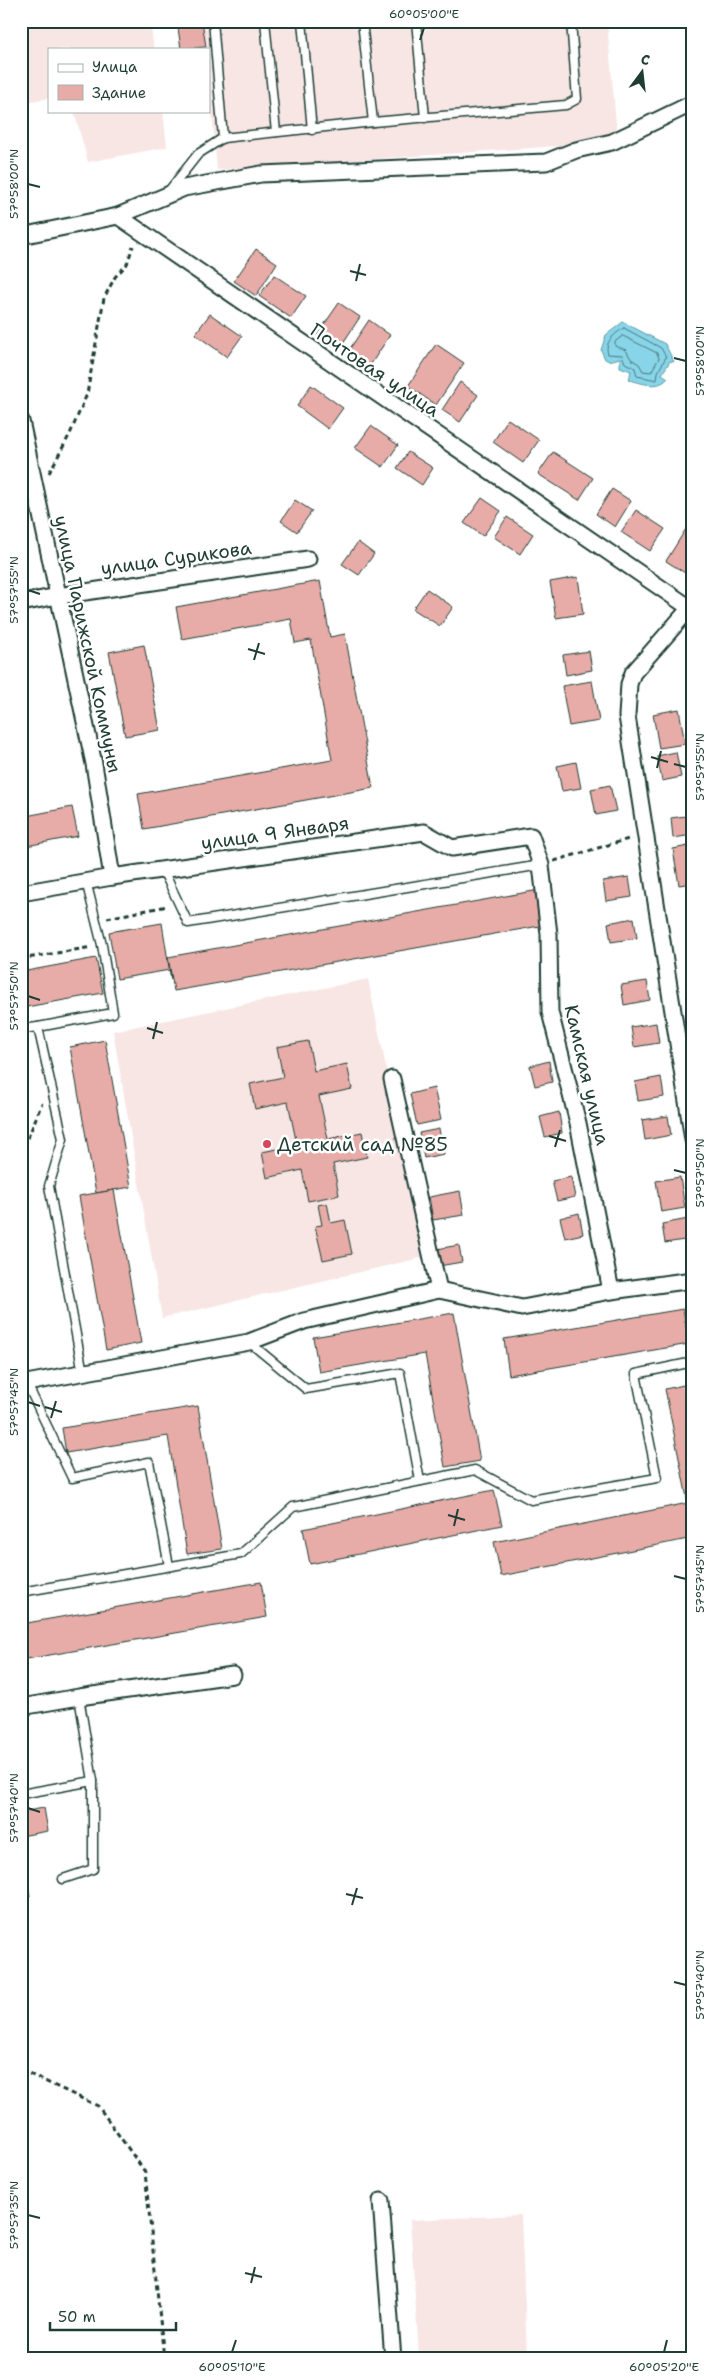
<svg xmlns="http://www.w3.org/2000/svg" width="714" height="2380" font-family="'Shantell Sans',sans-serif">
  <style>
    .built { fill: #f8e6e5 }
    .water { fill: #88d4e8; stroke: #5e98a0 }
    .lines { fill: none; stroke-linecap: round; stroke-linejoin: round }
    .shore { stroke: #49797c; stroke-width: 1 }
    .building { fill: #e7aca7; stroke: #1f3d34 }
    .lane-casing { stroke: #1f3d34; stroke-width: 11 }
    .street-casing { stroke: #1f3d34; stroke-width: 19 }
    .path { stroke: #1f3d34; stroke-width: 3; stroke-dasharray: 5 4; stroke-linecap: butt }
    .lane { stroke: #fff; stroke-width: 8 }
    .street { stroke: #fff; stroke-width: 15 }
    .ticks { fill: none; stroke: #1f3d34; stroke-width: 2 }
    .poi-dot { fill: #d1495b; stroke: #fff; stroke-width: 2 }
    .labels { text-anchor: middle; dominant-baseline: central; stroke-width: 5; stroke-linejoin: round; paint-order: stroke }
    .street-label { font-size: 19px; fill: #1f3d34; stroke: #fff }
    .poi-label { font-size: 19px; fill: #1f3d34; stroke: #fff; text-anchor: start }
    .neatline { fill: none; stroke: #1f3d34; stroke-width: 2 }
    .ticks-label { font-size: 12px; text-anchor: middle; fill: #1f3d34 }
  </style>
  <rect width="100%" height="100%" fill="#fff"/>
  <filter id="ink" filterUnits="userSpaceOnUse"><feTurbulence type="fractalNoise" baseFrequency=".02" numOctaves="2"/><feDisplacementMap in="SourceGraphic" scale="10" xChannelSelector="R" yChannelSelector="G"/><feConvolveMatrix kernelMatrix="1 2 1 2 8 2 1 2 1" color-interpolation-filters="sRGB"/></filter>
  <g filter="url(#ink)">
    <g class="built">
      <polygon points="21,21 150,21 154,49 49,49 49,98 21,103"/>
      <polygon points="202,21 607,21 617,135 572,145 217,170 209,81 209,49 206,49"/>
      <polygon points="74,111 163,111 167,147 88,162"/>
      <polygon points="368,979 425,1257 162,1318 113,1031"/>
      <polygon points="521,2215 527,2354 419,2356 410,2220"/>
    </g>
    <path class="water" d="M 623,322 L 665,344 L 674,362 L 670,361 L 662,374 L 668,378 C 658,390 642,383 629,380 L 631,371 L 620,367 L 620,358 L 609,361 L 605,359 L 601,350 L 606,335 Z"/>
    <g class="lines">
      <g class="shore">
        <path d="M 624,328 L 661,348 L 666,357 L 658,372 L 657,380 L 637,376 L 635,368 L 625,363 L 622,355 L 608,354 C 604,342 614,334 624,328 Z"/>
        <polygon points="623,336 657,353 659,358 651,372 643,371 639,364 631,359 626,350 615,346 615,342"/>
      </g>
    </g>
    <g class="building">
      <polygon points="177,21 202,21 206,47 181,49"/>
      <polygon points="256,249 277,263 256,296 234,281"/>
      <polygon points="274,275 306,296 291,318 259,296"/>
      <polygon points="339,303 360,317 339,349 317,335"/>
      <polygon points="210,314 242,336 227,357 195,334"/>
      <polygon points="369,320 390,335 369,367 347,353"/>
      <polygon points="436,344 464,363 436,405 408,386"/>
      <polygon points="460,382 478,395 460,422 442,410"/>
      <polygon points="311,385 343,408 328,429 297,406"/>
      <polygon points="508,419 539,440 523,463 493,442"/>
      <polygon points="371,426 398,445 383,467 355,448"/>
      <polygon points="408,452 433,468 422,485 397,468"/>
      <polygon points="553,452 593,478 579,500 538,474"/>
      <polygon points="612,489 631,501 615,527 596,514"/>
      <polygon points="482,498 501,511 483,536 464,523"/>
      <polygon points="295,500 312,511 297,532 281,521"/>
      <polygon points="636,510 665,529 650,551 621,532"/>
      <polygon points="507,517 533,534 520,554 494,537"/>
      <polygon points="689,524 693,526 693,578 666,561"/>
      <polygon points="358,542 374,554 359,575 342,564"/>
      <polygon points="578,577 583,614 556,618 550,582"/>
      <polygon points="320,581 330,637 345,634 373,788 144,829 138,794 332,760 311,640 295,643 291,619 182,639 176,607"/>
      <polygon points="427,589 453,607 440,626 413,609"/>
      <polygon points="144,645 160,730 125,736 109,652"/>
      <polygon points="589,651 592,670 566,675 563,655"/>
      <polygon points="592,681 599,721 569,726 562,686"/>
      <polygon points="679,709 685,744 659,748 653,714"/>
      <polygon points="676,752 681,777 662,781 657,756"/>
      <polygon points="576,762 581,788 562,791 557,766"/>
      <polygon points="610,785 616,811 596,815 591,789"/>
      <polygon points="72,807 78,836 21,847 21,817"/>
      <polygon points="693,815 693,835 673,838 671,818"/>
      <polygon points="693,845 693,883 679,885 673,849"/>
      <polygon points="629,877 632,897 606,901 603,881"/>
      <polygon points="539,890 545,925 174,991 168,957"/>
      <polygon points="634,918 637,938 611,942 608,923"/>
      <polygon points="162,923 171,980 170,970 117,979 109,932"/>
      <polygon points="96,958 103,993 21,1008 21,972"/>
      <polygon points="647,981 650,1000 624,1005 621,985"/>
      <polygon points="656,1023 659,1043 634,1047 631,1027"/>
      <polygon points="105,1040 131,1187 96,1193 70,1047"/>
      <polygon points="308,1041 314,1071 347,1064 352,1089 319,1096 328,1139 362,1132 367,1157 333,1164 339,1195 308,1201 302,1170 267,1178 262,1152 297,1145 288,1102 255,1109 250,1084 283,1077 277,1047"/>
      <polygon points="549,1061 552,1082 535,1086 530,1066"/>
      <polygon points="661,1077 664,1097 638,1101 635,1082"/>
      <polygon points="434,1088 441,1120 417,1125 410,1094"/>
      <polygon points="559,1112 562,1133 545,1137 540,1117"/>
      <polygon points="668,1116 671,1135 645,1140 642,1120"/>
      <polygon points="439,1129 444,1154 424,1158 419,1133"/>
      <polygon points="571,1177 575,1197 557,1201 552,1181"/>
      <polygon points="680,1177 685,1208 661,1212 656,1181"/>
      <polygon points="114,1190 141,1343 106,1350 79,1196"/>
      <polygon points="460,1191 464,1215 433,1220 429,1197"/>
      <polygon points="327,1203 331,1223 345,1220 352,1254 323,1260 315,1226 322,1225 318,1205"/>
      <polygon points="579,1213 583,1234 565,1238 560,1218"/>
      <polygon points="688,1219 691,1239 665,1243 662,1224"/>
      <polygon points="459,1245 462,1262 439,1266 437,1249"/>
      <polygon points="683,1309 689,1344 509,1375 504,1339"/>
      <polygon points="454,1313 480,1461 445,1467 425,1354 319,1372 313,1337"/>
      <polygon points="693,1383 693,1538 501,1576 494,1542 688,1503 665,1389"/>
      <polygon points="198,1406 222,1549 187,1554 168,1436 66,1453 62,1428"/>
      <polygon points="21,1418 24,1418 27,1434 21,1435"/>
      <polygon points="494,1490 502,1525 310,1564 303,1529"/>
      <polygon points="261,1582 267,1617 21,1660 21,1624"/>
      <polygon points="44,1808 48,1831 21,1836 21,1812"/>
      <polygon points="21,1848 30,1896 21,1897"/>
    </g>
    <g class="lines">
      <g class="lane-casing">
        <g id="lane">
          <polyline points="213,21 223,138"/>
          <polyline points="265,21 276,132"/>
          <polyline points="302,21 312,130"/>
          <polyline points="362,21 373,122"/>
          <polyline points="416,21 425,118"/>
          <polyline points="168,192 198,154 223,138 373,122 566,105 577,99 571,21"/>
          <polyline points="163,870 188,923 541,865"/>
          <polyline points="38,1027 113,1013 102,945 86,881"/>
          <polyline points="21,1029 38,1027 63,1139 49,1186 83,1373"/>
          <polyline points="249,1342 306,1389 400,1373 420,1481"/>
          <polyline points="27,1384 72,1478 149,1462 169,1566"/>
          <polyline points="21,1592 241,1554 293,1507 475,1470 531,1500 657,1478 636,1374 693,1362"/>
          <polyline points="21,1794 93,1781 79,1697"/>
          <polyline points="63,1879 93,1869 93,1781"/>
        </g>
      </g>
      <g class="street-casing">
        <g id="street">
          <polyline points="118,216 184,188 261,174 546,162 576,150 612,142 693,103"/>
          <polyline points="21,236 118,216 693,610"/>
          <polyline points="21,421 94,764 112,877"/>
          <polyline points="21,603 58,596 308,559"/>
          <polyline points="690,608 633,673 629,684 627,716 693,1140"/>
          <polyline points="21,893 112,877 424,832 452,848 531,836 541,865 549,934 550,1012 578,1123 611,1291"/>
          <polyline points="392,1079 439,1290"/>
          <polyline points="21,1384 249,1342 304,1321 439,1290 522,1308 611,1291 693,1280"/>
          <polyline points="21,1707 79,1697 233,1675"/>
          <polyline points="381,2201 393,2359"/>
        </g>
      </g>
      <g class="path">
        <polyline points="49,473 70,434 87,394 104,298 115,277 127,264 133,246"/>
        <polyline points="554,861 632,838"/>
        <polyline points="107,918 167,906"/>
        <polyline points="21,959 92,947"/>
        <polyline points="21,1155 42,1103"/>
        <polyline points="21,2070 98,2106 145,2172 164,2359"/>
      </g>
      <use href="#lane" class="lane"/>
      <use href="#street" class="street"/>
    </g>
  </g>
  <path class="ticks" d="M 420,40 L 424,28M 28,184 L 40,187M 350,271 L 366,275M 356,281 L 360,264M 674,358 L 686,361M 28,590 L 40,594M 248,649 L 265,654M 254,660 L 259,643M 651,757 L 668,762M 674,764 L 686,767M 657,768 L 661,751M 28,996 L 40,1000M 147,1028 L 163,1033M 153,1039 L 157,1022M 549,1136 L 566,1141M 555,1147 L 560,1130M 674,1170 L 686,1173M 28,1402 L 40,1406M 45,1407 L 62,1412M 51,1418 L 56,1401M 448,1515 L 465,1520M 454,1526 L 458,1509M 674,1576 L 686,1579M 28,1808 L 40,1812M 346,1894 L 363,1898M 352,1905 L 357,1888M 674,1982 L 686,1985M 28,2215 L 40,2218M 245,2273 L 262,2277M 251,2283 L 255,2267M 232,2352 L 236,2340M 664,2352 L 667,2340"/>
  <circle class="poi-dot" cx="267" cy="1144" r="5"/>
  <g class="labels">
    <g class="street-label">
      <text transform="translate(375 370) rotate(34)">Почтовая улица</text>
      <text transform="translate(176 558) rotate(-8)">улица Сурикова</text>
      <text transform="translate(88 644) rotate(78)">улица Парижской Коммуны</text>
      <text transform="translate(275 833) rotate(-8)">улица 9 Января</text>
      <text transform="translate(587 1075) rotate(77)">Камская улица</text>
    </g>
    <g class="poi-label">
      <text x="277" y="1144">Детский сад №85</text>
    </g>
  </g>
  <rect width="714" height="2380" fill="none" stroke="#fff" stroke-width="55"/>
  <rect x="48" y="48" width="162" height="65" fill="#ffffff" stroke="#a5b1ae"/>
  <rect x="58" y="64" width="25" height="8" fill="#ffffff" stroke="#a5b1ae"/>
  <text x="92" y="72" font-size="15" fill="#1f3d34">Улица</text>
  <rect x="58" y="85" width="25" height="15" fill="#e7aca7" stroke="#a5b1ae"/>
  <text x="92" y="98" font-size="15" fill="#1f3d34">Здание</text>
  <g transform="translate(642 72) rotate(15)" stroke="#ffffff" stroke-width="4" paint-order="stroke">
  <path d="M0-4L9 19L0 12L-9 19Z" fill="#1f3d34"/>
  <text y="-8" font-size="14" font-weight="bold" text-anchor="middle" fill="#1f3d34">С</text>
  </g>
  <path d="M50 2322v8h126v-8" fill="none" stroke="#1f3d34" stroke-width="2.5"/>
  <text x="58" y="2322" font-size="15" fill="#1f3d34" stroke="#ffffff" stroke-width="4" paint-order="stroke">50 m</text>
  <rect x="28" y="28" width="658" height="2324" class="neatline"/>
  <g class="ticks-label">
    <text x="424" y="18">60°05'00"E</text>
    <text transform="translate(14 184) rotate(-90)" y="4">57°58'00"N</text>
    <text transform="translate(700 361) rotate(-90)" y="4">57°58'00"N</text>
    <text transform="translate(14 590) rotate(-90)" y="4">57°57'55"N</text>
    <text transform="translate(700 767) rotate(-90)" y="4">57°57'55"N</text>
    <text transform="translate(14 996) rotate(-90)" y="4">57°57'50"N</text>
    <text transform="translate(700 1173) rotate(-90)" y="4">57°57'50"N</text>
    <text transform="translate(14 1402) rotate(-90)" y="4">57°57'45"N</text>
    <text transform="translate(700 1579) rotate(-90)" y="4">57°57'45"N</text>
    <text transform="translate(14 1808) rotate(-90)" y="4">57°57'40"N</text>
    <text transform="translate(700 1985) rotate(-90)" y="4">57°57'40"N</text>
    <text transform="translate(14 2215) rotate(-90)" y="4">57°57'35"N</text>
    <text x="232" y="2371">60°05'10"E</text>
    <text x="664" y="2371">60°05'20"E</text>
  </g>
</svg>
